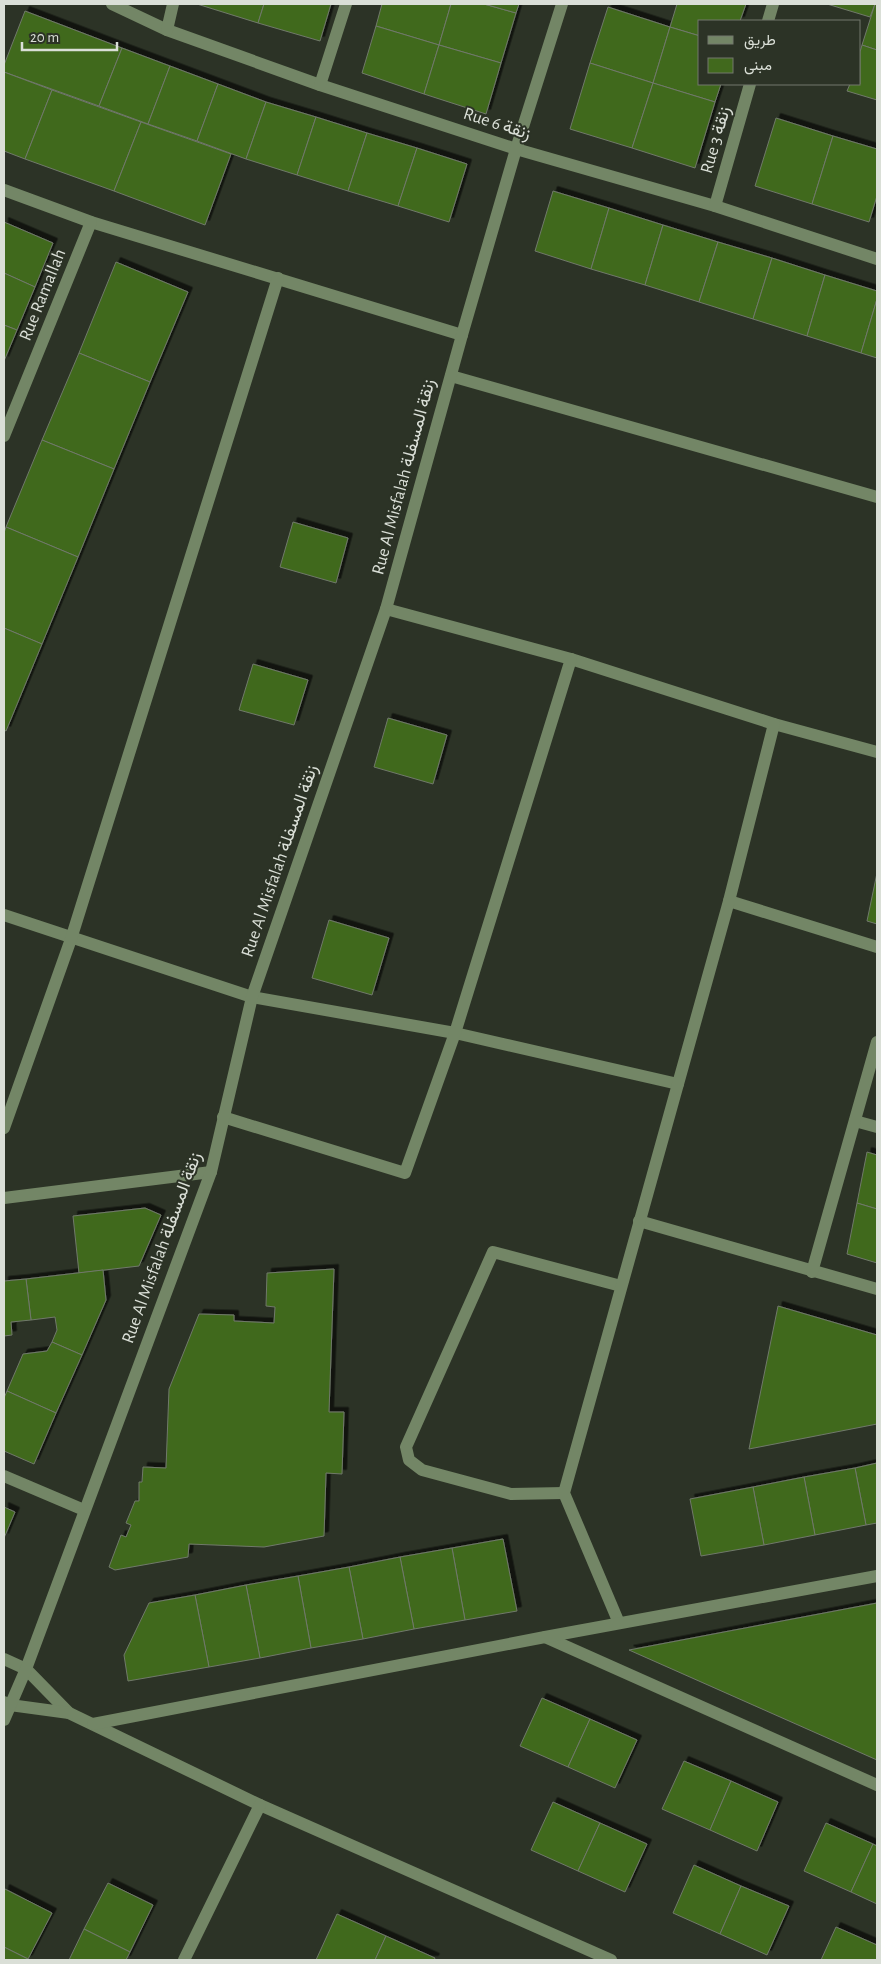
<svg xmlns="http://www.w3.org/2000/svg" width="881" height="1964" font-family="'Alegreya Sans',Vazirmatn,sans-serif">
  <style>
    .building { fill: #41691d; stroke: #70796a; filter: url(#shadow) }
    .lines { fill: none; stroke-linecap: round; stroke-linejoin: round }
    .minor { stroke: #738666; stroke-width: 12 }
    .labels { text-anchor: middle; dominant-baseline: central; stroke-width: 4; stroke-linejoin: round; paint-order: stroke }
    .street-label { font-size: 18px; fill: #dadfd7; stroke: #2c3326 }
  </style>
  <defs>
    <filter id="shadow"><feDropShadow dx="4.5" dy="-4.5" stdDeviation="0" flood-color="#0009"/></filter>
  </defs>
  <rect width="100%" height="100%" fill="#2c3326"/>
  <g class="building">
    <polygon points="197,4 264,4 258,23"/>
    <polygon points="264,4 331,4 320,41 258,23"/>
    <polygon points="382,4 451,4 439,45 376,26"/>
    <polygon points="451,4 484,4 516,13 501,63 439,45"/>
    <polygon points="484,4 519,4 516,13"/>
    <polygon points="677,4 746,4 740,21 700,21 700,36 670,27"/>
    <polygon points="827,4 875,4 870,17"/>
    <polygon points="875,4 877,4 877,50 862,45"/>
    <polygon points="608,7 670,27 653,83 590,63"/>
    <polygon points="25,11 122,48 99,106 4,72 4,65"/>
    <polygon points="376,26 439,45 424,94 362,73"/>
    <polygon points="670,27 700,36 700,84 721,84 715,102 653,83"/>
    <polygon points="439,45 501,63 486,114 424,94"/>
    <polygon points="862,45 877,50 877,100 847,91 850,84 860,84 860,52"/>
    <polygon points="122,48 170,66 148,124 99,106"/>
    <polygon points="590,63 653,83 632,148 570,129"/>
    <polygon points="170,66 218,84 197,141 148,124"/>
    <polygon points="4,72 52,90 25,159 4,151"/>
    <polygon points="653,83 715,102 695,168 632,148"/>
    <polygon points="218,84 266,102 246,159 197,141"/>
    <polygon points="52,90 141,122 114,191 25,159"/>
    <polygon points="266,102 316,117 297,175 246,159"/>
    <polygon points="316,117 367,133 348,191 297,175"/>
    <polygon points="776,118 833,136 812,204 755,186"/>
    <polygon points="141,122 231,154 205,225 114,191"/>
    <polygon points="367,133 417,148 398,206 348,191"/>
    <polygon points="833,136 877,149 877,196 869,222 812,204"/>
    <polygon points="417,148 467,164 449,222 398,206"/>
    <polygon points="553,191 609,208 591,269 535,251"/>
    <polygon points="609,208 663,225 645,285 591,269"/>
    <polygon points="4,222 53,243 35,287 4,273"/>
    <polygon points="663,225 718,242 699,302 645,285"/>
    <polygon points="718,242 772,258 753,319 699,302"/>
    <polygon points="772,258 825,275 807,336 753,319"/>
    <polygon points="116,262 188,292 150,382 79,353"/>
    <polygon points="4,273 35,287 17,330 4,325"/>
    <polygon points="825,275 877,291 877,299 861,353 807,336"/>
    <polygon points="877,299 877,358 861,353"/>
    <polygon points="4,325 17,330 4,361"/>
    <polygon points="79,353 150,382 114,469 42,440"/>
    <polygon points="42,440 114,469 78,557 6,527"/>
    <polygon points="293,522 348,538 336,583 280,567"/>
    <polygon points="6,527 78,557 42,644 4,628 4,533"/>
    <polygon points="4,628 42,644 6,731 4,730"/>
    <polygon points="253,664 308,680 294,725 239,710"/>
    <polygon points="388,718 447,735 433,784 374,767"/>
    <polygon points="877,873 877,924 867,921"/>
    <polygon points="329,920 389,938 372,995 312,978"/>
    <polygon points="867,1152 877,1155 877,1209 857,1203"/>
    <polygon points="857,1203 877,1209 877,1263 847,1254"/>
    <polygon points="145,1208 161,1215 139,1266 79,1273 73,1216"/>
    <polygon points="334,1269 329,1412 344,1412 342,1474 326,1473 324,1536 264,1547 189,1544 188,1557 115,1570 109,1567 121,1535 126,1537 131,1525 126,1523 135,1501 139,1501 139,1482 142,1482 143,1467 166,1468 169,1389 199,1314 234,1315 234,1321 274,1323 275,1307 266,1306 267,1273"/>
    <polygon points="103,1270 106,1300 82,1355 52,1342 57,1330 55,1317 31,1320 26,1279"/>
    <polygon points="26,1279 31,1320 11,1322 12,1335 4,1336 4,1281"/>
    <polygon points="778,1306 877,1335 877,1424 749,1449"/>
    <polygon points="52,1342 82,1355 56,1413 7,1391 23,1354 47,1351"/>
    <polygon points="7,1391 56,1413 34,1464 4,1451 4,1398"/>
    <polygon points="877,1463 877,1523 866,1525 855,1468"/>
    <polygon points="855,1468 866,1525 815,1535 804,1477"/>
    <polygon points="804,1477 815,1535 764,1545 753,1487"/>
    <polygon points="753,1487 764,1545 701,1556 690,1499"/>
    <polygon points="4,1507 15,1512 4,1538"/>
    <polygon points="503,1539 517,1611 465,1620 452,1548"/>
    <polygon points="452,1548 465,1620 414,1629 400,1557"/>
    <polygon points="400,1557 414,1629 363,1639 349,1567"/>
    <polygon points="349,1567 363,1639 311,1648 298,1576"/>
    <polygon points="298,1576 311,1648 260,1658 246,1585"/>
    <polygon points="246,1585 260,1658 209,1667 195,1595"/>
    <polygon points="195,1595 209,1667 128,1681 124,1655 149,1603"/>
    <polygon points="877,1603 877,1760 629,1650"/>
    <polygon points="542,1698 590,1719 568,1767 520,1746"/>
    <polygon points="590,1719 637,1740 615,1788 568,1767"/>
    <polygon points="684,1761 731,1781 710,1830 662,1809"/>
    <polygon points="731,1781 778,1802 757,1851 710,1830"/>
    <polygon points="553,1802 600,1823 578,1871 531,1850"/>
    <polygon points="600,1823 647,1844 625,1892 578,1871"/>
    <polygon points="826,1823 873,1844 851,1892 804,1871"/>
    <polygon points="873,1844 877,1846 877,1904 851,1892"/>
    <polygon points="694,1865 741,1886 720,1934 673,1913"/>
    <polygon points="108,1883 153,1905 130,1952 84,1929"/>
    <polygon points="741,1886 789,1906 767,1955 720,1934"/>
    <polygon points="5,1889 52,1913 28,1959 4,1947 4,1892"/>
    <polygon points="337,1914 386,1936 375,1960 316,1960"/>
    <polygon points="836,1927 877,1945 877,1960 821,1960"/>
    <polygon points="84,1929 130,1952 126,1960 69,1960"/>
    <polygon points="386,1936 435,1958 434,1960 375,1960"/>
    <polygon points="4,1947 28,1959 27,1960 4,1960"/>
  </g>
  <g class="lines">
    <g class="minor">
      <polyline points="112,4 167,30 320,85 516,149 715,206 877,259"/>
      <polyline points="768,21 773,4"/>
      <polyline points="167,30 173,4"/>
      <polyline points="320,85 346,4"/>
      <polyline points="4,190 91,222 462,335"/>
      <polyline points="715,206 750,84"/>
      <polyline points="451,376 877,497"/>
      <polyline points="4,436 91,222"/>
      <polyline points="571,659 774,724 877,752"/>
      <polyline points="729,901 877,947"/>
      <polyline points="4,915 252,997 455,1033 678,1084"/>
      <polyline points="223,1117 405,1173 455,1033 571,659 386,609"/>
      <polyline points="855,1121 877,1127"/>
      <polyline points="4,1128 71,939 278,278"/>
      <polyline points="4,1198 211,1172"/>
      <polyline points="639,1221 877,1289"/>
      <polyline points="812,1272 877,1042"/>
      <polyline points="4,1476 84,1510"/>
      <polyline points="564,1493 511,1494 422,1470 409,1460 406,1447 493,1252 621,1286"/>
      <polyline points="619,1623 564,1493 729,901 774,724"/>
      <polyline points="545,1637 877,1785"/>
      <polyline points="4,1659 26,1669 69,1713"/>
      <polyline points="4,1702 10,1705 69,1713 260,1805 611,1960"/>
      <polyline points="4,1720 26,1669 211,1172 252,997 386,609 462,335 516,149 562,4"/>
      <polyline points="93,1724 545,1637 877,1576"/>
      <polyline points="184,1960 260,1805"/>
    </g>
  </g>
  <g class="labels">
    <g class="street-label">
      <text transform="translate(497 124) rotate(18)">Rue 6 زنقة</text>
      <text transform="translate(716 140) rotate(-74)">Rue 3 زنقة</text>
      <text transform="translate(43 295) rotate(-68)">Rue Ramallah</text>
      <text transform="translate(404 477) rotate(-75)">Rue Al Misfalah زنقة المسفلة</text>
      <text transform="translate(280 861) rotate(-71)">Rue Al Misfalah زنقة المسفلة</text>
      <text transform="translate(162 1248) rotate(-70)">Rue Al Misfalah زنقة المسفلة</text>
    </g>
  </g>
  <rect width="881" height="1964" fill="none" stroke="#dadfd7" stroke-width="10"/>
  <rect x="698" y="20" width="162" height="65" fill="#2c3326" stroke="#72786d"/>
  <rect x="708" y="36" width="25" height="8" fill="#738666" stroke="#72786d"/>
  <text x="744" y="45" font-size="15" fill="#dadfd7">طريق</text>
  <rect x="708" y="58" width="25" height="15" fill="#41691d" stroke="#72786d"/>
  <text x="744" y="70" font-size="15" fill="#dadfd7">مبنى</text>
  <path d="M22 42v8h95v-8" fill="none" stroke="#dadfd7" stroke-width="2.5"/>
  <text x="30" y="42" font-size="15" fill="#dadfd7" stroke="#2c3326" stroke-width="4" paint-order="stroke">20 m</text>
</svg>
